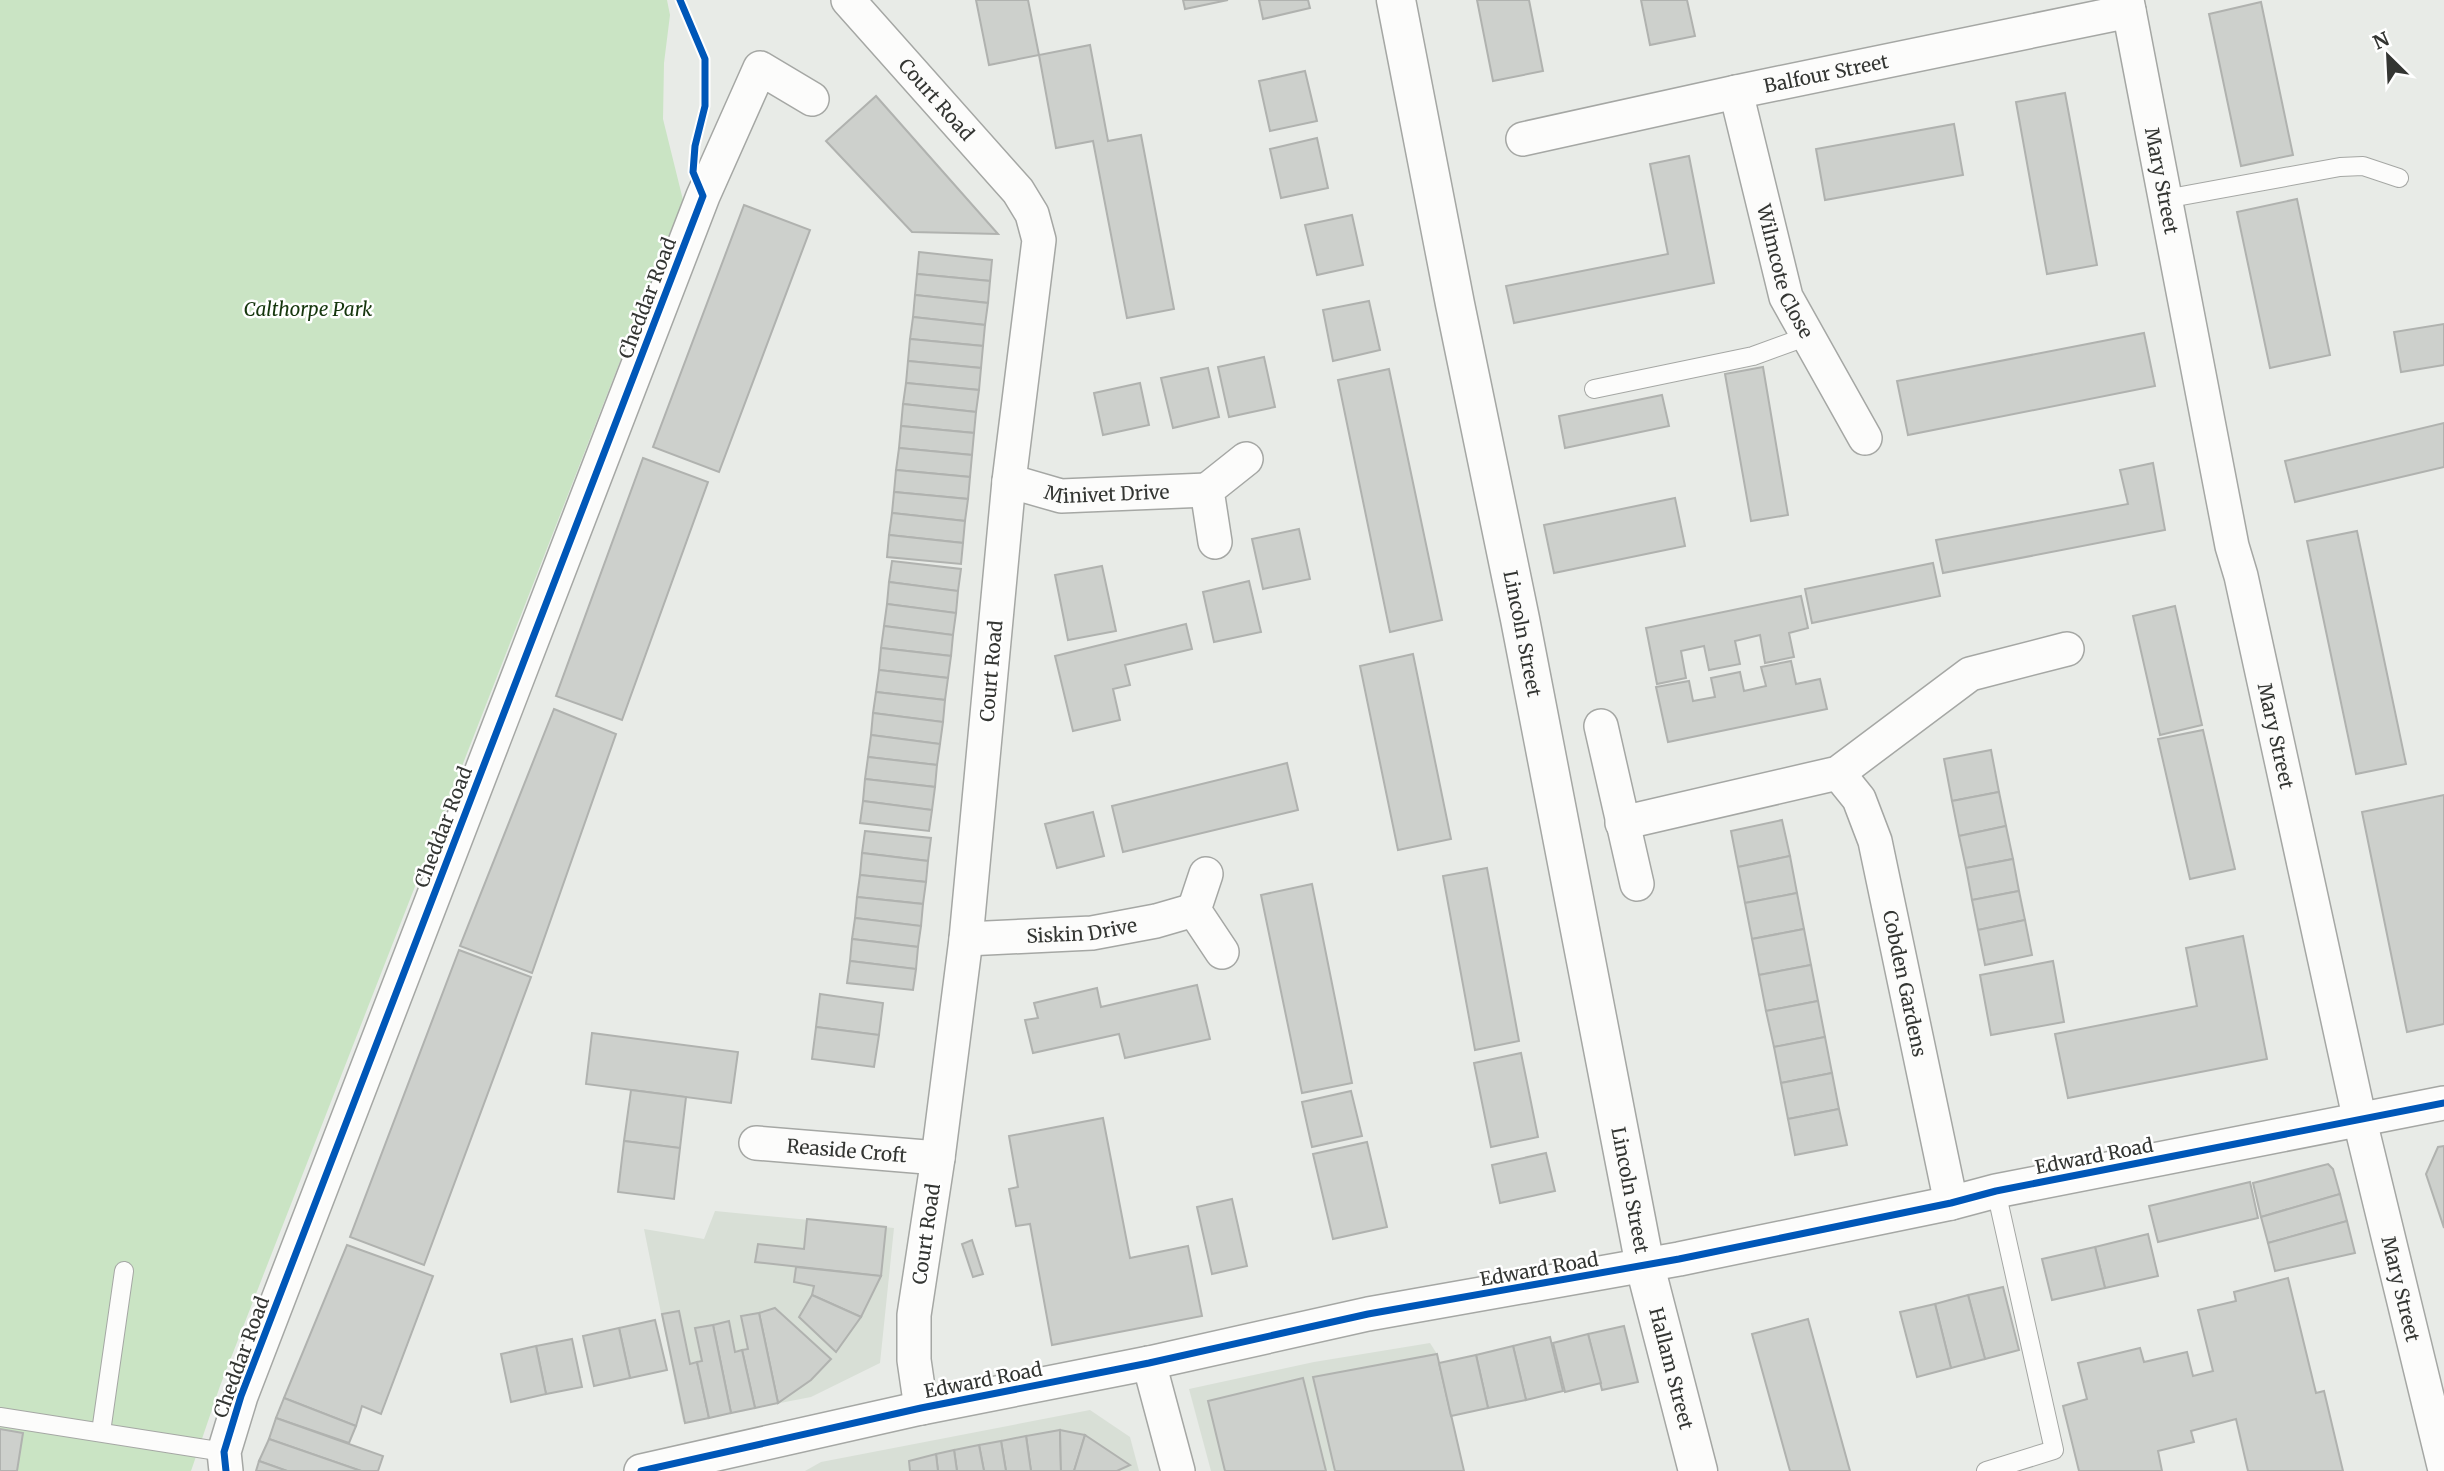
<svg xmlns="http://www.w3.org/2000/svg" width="2444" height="1471" font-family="Merriweather,serif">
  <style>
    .built { fill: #d8dfd6 }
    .green { fill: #cae4c4 }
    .building { fill: #cdd0cc; stroke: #b0b2af; stroke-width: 2 }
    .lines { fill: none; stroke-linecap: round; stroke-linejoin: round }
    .service-casing { stroke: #a5a7a4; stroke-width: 20 }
    .minor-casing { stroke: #a5a7a4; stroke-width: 36 }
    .tertiary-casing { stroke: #a5a7a4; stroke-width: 41 }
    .service { stroke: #fcfcfb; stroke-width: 18 }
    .minor { stroke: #fcfcfb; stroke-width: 33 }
    .tertiary { stroke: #fcfcfb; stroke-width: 38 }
    .cycleway-casing { stroke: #fff; stroke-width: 11 }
    .cycleway { stroke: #0057b8; stroke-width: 7 }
    .labels { text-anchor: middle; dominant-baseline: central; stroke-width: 5; stroke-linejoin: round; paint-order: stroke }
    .street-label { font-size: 19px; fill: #333532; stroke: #fff }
    .park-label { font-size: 19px; font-style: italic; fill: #15360d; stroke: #fff }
  </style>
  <rect width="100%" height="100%" fill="#e8ebe7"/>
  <g class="built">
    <polygon points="715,1211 894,1228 880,1363 811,1397 683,1422 644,1229 704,1239"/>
    <polygon points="1430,1343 1437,1354 1464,1471 1211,1471 1189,1389 1314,1362"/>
    <polygon points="1090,1410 1130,1437 1139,1471 805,1471 821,1462"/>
  </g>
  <polygon class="green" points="0,0 667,0 670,15 664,63 663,119 683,200 220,1386 191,1471 0,1471"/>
  <g class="building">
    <polygon points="976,0 1028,0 1039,55 989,65"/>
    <polygon points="1183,0 1228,0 1185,9"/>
    <polygon points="1259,0 1308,0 1310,8 1263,19"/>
    <polygon points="1477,0 1529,0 1543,71 1493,81"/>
    <polygon points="1641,0 1687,0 1695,36 1650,45"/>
    <polygon points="2261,2 2293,155 2241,166 2209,14"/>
    <polygon points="1090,45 1108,141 1141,135 1174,309 1127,318 1093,141 1056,148 1039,55"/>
    <polygon points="1305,71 1317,121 1270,131 1259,81"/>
    <polygon points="2065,93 2097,265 2047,274 2016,102"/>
    <polygon points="876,96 998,234 912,232 826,141"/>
    <polygon points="1954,124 1963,175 1825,200 1816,149"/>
    <polygon points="1317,138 1328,188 1281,198 1270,149"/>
    <polygon points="1689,156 1714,283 1514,323 1506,286 1668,254 1650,164"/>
    <polygon points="2297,199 2330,355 2270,368 2237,212"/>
    <polygon points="744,205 810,230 719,472 653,447"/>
    <polygon points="1352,215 1363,265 1317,275 1305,225"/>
    <polygon points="919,252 992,260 990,281 917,274"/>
    <polygon points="917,274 990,281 988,303 915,295"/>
    <polygon points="915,295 988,303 985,325 913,317"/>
    <polygon points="1369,301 1380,350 1333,361 1323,310"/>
    <polygon points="913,317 985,325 983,346 910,339"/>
    <polygon points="2444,324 2444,365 2401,372 2394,332"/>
    <polygon points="2144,333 2155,386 1908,435 1897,381"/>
    <polygon points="910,339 983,346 981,368 908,361"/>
    <polygon points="1264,357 1275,407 1229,417 1218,367"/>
    <polygon points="908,361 981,368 979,390 906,383"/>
    <polygon points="1763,367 1788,515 1751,521 1725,374"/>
    <polygon points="1208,368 1219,417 1173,428 1161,378"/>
    <polygon points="1389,369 1442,620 1390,632 1338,380"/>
    <polygon points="906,383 979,390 976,412 903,404"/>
    <polygon points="1140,383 1149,425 1103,435 1094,393"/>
    <polygon points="1662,395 1669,426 1565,448 1559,416"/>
    <polygon points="903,404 976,412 974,433 901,426"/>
    <polygon points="2444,423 2444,467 2295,502 2285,461"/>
    <polygon points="901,426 974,433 972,455 899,448"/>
    <polygon points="899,448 972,455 970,477 896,470"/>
    <polygon points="643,458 708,482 622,720 556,696"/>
    <polygon points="2153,463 2165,530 1943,573 1936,540 2128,504 2120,470"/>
    <polygon points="896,470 970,477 968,499 894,492"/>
    <polygon points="894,492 968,499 965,521 892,513"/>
    <polygon points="1675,498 1685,546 1554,573 1544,525"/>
    <polygon points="892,513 965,521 963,543 889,535"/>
    <polygon points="1299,529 1310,579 1263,589 1252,539"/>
    <polygon points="2357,531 2406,764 2356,774 2307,541"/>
    <polygon points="889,535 963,543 961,564 887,557"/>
    <polygon points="892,561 961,569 958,591 889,582"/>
    <polygon points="1933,563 1940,596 1812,623 1805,589"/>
    <polygon points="1102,566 1116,631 1068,640 1055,575"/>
    <polygon points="1249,581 1261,632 1214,642 1203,592"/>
    <polygon points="889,582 958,591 956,613 887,604"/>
    <polygon points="1801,596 1808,628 1789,633 1794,657 1765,663 1760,635 1735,641 1740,664 1709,670 1704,646 1681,651 1686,678 1657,684 1646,628"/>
    <polygon points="887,604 956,613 953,635 884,626"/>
    <polygon points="2175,606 2202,725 2160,735 2133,616"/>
    <polygon points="1186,624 1192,649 1125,665 1130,685 1113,689 1120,720 1073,731 1055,656"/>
    <polygon points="884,626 953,635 951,656 881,648"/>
    <polygon points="881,648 951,656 948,678 879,670"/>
    <polygon points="1413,654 1451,839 1398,850 1360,666"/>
    <polygon points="1791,661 1796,684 1820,679 1827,709 1668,742 1656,687 1689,681 1693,701 1715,697 1711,678 1740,672 1744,691 1766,686 1761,667"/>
    <polygon points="879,670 948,678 945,700 876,692"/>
    <polygon points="876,692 945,700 943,722 873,713"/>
    <polygon points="554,709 616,734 532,973 460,946"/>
    <polygon points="873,713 943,722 940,744 871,735"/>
    <polygon points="2203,730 2235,869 2190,879 2158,739"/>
    <polygon points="871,735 940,744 937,765 868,757"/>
    <polygon points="1991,750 1999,792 1952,801 1944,759"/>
    <polygon points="868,757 937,765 935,787 865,779"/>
    <polygon points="1287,763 1298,810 1123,852 1112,806"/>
    <polygon points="865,779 935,787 932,810 863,801"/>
    <polygon points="1999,792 2006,826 1959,836 1952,801"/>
    <polygon points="2444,795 2444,1024 2407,1032 2362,812"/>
    <polygon points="863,801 932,810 929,831 860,823"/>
    <polygon points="1093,812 1104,856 1057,868 1045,824"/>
    <polygon points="1782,820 1790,856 1738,867 1731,831"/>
    <polygon points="2006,826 2013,859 1966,868 1959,836"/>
    <polygon points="865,831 931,838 928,861 862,853"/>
    <polygon points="862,853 928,861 926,882 860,875"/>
    <polygon points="1790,856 1797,893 1745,903 1738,867"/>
    <polygon points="2013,859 2019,891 1972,900 1966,868"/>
    <polygon points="1487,868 1519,1041 1475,1050 1443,876"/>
    <polygon points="860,875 926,882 923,904 857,897"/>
    <polygon points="1312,884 1352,1083 1302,1093 1261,895"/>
    <polygon points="2019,891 2025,920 1978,930 1972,900"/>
    <polygon points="1797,893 1804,929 1752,939 1745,903"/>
    <polygon points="857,897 923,904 921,926 855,918"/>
    <polygon points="855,918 921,926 918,947 852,939"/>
    <polygon points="2025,920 2032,955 1985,965 1978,930"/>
    <polygon points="1804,929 1811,965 1759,975 1752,939"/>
    <polygon points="2243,936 2267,1059 2068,1098 2055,1034 2197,1006 2186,948"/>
    <polygon points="852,939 918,947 916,969 850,961"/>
    <polygon points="459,950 531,977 424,1265 350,1237"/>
    <polygon points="850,961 916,969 913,990 847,983"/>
    <polygon points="2053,961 2064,1022 1991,1035 1980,975"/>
    <polygon points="1811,965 1818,1001 1766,1011 1759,975"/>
    <polygon points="1197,985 1210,1039 1125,1058 1119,1034 1033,1053 1025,1020 1038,1018 1034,1003 1097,988 1101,1007"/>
    <polygon points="820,994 883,1003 879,1035 816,1027"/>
    <polygon points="1818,1001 1825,1037 1774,1047 1766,1011"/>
    <polygon points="816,1027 879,1035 874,1067 812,1059"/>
    <polygon points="592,1033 738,1052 731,1103 586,1084"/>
    <polygon points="1825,1037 1832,1073 1781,1083 1774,1047"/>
    <polygon points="1521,1053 1538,1137 1491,1147 1474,1063"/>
    <polygon points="1832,1073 1839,1109 1788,1119 1781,1083"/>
    <polygon points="631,1090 686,1097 680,1148 624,1141"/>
    <polygon points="1351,1091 1362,1136 1312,1147 1302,1102"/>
    <polygon points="1839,1109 1847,1145 1795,1155 1788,1119"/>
    <polygon points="1103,1118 1130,1258 1188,1246 1202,1316 1052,1345 1030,1224 1016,1226 1009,1189 1018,1187 1009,1136"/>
    <polygon points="624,1141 680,1148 674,1199 618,1192"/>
    <polygon points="1367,1142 1387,1227 1333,1239 1313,1154"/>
    <polygon points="2444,1146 2444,1228 2426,1174 2438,1147"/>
    <polygon points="1546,1153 1555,1191 1500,1203 1492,1165"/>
    <polygon points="2328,1164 2333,1169 2340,1194 2261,1217 2253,1183"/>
    <polygon points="2250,1182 2258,1218 2158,1242 2149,1206"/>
    <polygon points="2340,1194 2347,1221 2268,1243 2261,1217"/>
    <polygon points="1232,1199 1247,1266 1212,1274 1197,1207"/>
    <polygon points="807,1219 886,1227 881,1276 755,1262 758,1244 804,1249"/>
    <polygon points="2347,1221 2355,1253 2275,1271 2268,1243"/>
    <polygon points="2148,1234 2158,1276 2105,1288 2095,1247"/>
    <polygon points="972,1240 983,1274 973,1277 962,1244"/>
    <polygon points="347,1245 433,1276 381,1414 362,1406 356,1426 284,1398"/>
    <polygon points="2095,1247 2105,1288 2052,1300 2042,1259"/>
    <polygon points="796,1267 881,1276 861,1317 812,1295 814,1286 794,1282"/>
    <polygon points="2288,1278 2316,1393 2324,1391 2343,1471 2248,1471 2236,1419 2191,1431 2194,1442 2158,1451 2162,1471 2079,1471 2063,1406 2087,1399 2078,1363 2140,1348 2144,1362 2187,1352 2193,1376 2213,1371 2198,1310 2236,1301 2234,1292"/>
    <polygon points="2003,1287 2019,1350 1985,1359 1968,1295"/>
    <polygon points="812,1295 861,1317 836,1352 799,1317"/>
    <polygon points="1968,1295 1985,1359 1951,1368 1935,1304"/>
    <polygon points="1935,1304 1951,1368 1917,1377 1900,1312"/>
    <polygon points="775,1308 831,1359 811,1380 778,1403 759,1313"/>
    <polygon points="679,1311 690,1364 697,1362 709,1418 685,1423 662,1314"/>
    <polygon points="759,1313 778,1403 755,1408 742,1350 748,1349 741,1316"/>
    <polygon points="1808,1319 1850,1471 1790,1471 1752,1334"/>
    <polygon points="655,1320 667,1370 630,1378 619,1328"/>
    <polygon points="729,1321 735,1352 742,1350 755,1408 731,1413 713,1325"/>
    <polygon points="713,1325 731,1413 709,1418 697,1362 702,1361 695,1328"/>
    <polygon points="1624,1326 1638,1382 1602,1390 1588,1334"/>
    <polygon points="619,1328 630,1378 594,1386 583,1336"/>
    <polygon points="1588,1334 1601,1383 1565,1392 1553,1343"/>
    <polygon points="1550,1337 1563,1391 1526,1400 1513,1346"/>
    <polygon points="572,1339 582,1387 546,1394 536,1346"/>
    <polygon points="536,1346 546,1394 511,1402 501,1354"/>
    <polygon points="1513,1346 1526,1400 1488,1408 1476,1355"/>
    <polygon points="1437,1354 1464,1471 1335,1471 1313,1377"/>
    <polygon points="1476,1355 1488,1408 1451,1416 1439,1363"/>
    <polygon points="1303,1378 1326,1471 1225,1471 1208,1401"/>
    <polygon points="284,1398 356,1426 349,1443 276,1418"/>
    <polygon points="276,1418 383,1456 378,1471 361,1471 269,1439"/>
    <polygon points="0,1429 23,1433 17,1471 0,1471"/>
    <polygon points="1060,1430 1061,1471 1031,1471 1026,1436"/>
    <polygon points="1060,1430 1085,1435 1074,1471 1061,1471"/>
    <polygon points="1085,1435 1130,1465 1117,1471 1074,1471"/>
    <polygon points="1026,1436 1031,1471 1006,1471 1001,1441"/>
    <polygon points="269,1439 361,1471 287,1471 259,1461"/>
    <polygon points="1001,1441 1006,1471 984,1471 979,1445"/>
    <polygon points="979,1445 984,1471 957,1471 954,1450"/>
    <polygon points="954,1450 957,1471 938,1471 936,1454"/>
    <polygon points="936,1454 938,1471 910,1471 909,1461"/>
    <polygon points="259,1461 287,1471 256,1471"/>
  </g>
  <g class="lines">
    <g class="service-casing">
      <g id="service">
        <polyline points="2165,199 2340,167 2363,166 2399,178"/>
        <polyline points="1594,389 1753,356 1808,336"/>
        <polyline points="0,1417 224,1452"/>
        <polyline points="101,1432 124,1271"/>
        <polyline points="1986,1471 2054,1450 1996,1191"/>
      </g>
    </g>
    <g class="minor-casing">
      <g id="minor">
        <path id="s1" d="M 848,0 L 1018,191 L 1032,214 L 1039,240 L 1009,481 L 966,939 L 938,1158 L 914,1315 L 914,1360 L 921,1408"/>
        <path id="s2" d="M 2127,0 L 2232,546 L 2241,576 L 2360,1121 L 2444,1466"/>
        <path id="s3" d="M 1736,92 L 1786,297 L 1865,438"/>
        <path id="s4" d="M 1523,139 L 1736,92 L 2129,11"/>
        <path id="s5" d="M 1009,481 L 1061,496 L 1207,490"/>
        <polyline points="1215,542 1207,490 1246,459"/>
        <polyline points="1601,726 1637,884"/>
        <path id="s6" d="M 1838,773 L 1859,799 L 1875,841 L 1951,1203"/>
        <polyline points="1622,823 1838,773 1970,674 2067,649"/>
        <polyline points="1206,874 1194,910 1222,952"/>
        <path id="s7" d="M 966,939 L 1092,933 L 1156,921 L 1194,910"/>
        <path id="s8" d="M 756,1143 L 938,1158"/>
        <polyline points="1149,1363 1178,1471"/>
        <polyline points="226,1471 224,1452 241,1396 703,196 760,68 812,99"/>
        <polyline points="641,1471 921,1408 1149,1363 1368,1314 1679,1259 1951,1203 1996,1191 2444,1103"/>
      </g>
    </g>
    <g class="tertiary-casing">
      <g id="tertiary">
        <path id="s9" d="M 1396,0 L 1455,304 L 1520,619 L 1645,1266 L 1698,1471"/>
      </g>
    </g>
    <use href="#service" class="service"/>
    <use href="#minor" class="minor"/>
    <use href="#tertiary" class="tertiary"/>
    <g class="cycleway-casing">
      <g id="cycleway">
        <polyline points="226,1471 224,1452 241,1396 703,196 693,172 695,146 705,106 705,59 680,0"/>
        <polyline points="641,1471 921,1408 1149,1363 1368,1314 1679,1259 1951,1203 1996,1191 2444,1103"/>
      </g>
    </g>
    <use href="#cycleway" class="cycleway"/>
  </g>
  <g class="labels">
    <g class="street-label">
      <text stroke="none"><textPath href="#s4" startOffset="310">Balfour Street</textPath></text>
      <text stroke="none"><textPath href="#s1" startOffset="133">Court Road</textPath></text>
      <text stroke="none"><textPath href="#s2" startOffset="184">Mary Street</textPath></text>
      <text stroke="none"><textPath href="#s3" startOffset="186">Wilmcote Close</textPath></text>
      <text transform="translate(647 298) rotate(-69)">Cheddar Road</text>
      <text stroke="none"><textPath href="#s5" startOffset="100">Minivet Drive</textPath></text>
      <text stroke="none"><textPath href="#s9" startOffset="646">Lincoln Street</textPath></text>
      <text transform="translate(991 671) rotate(-85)">Court Road</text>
      <text stroke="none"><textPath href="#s2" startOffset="751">Mary Street</textPath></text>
      <text transform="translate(443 827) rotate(-69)">Cheddar Road</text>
      <text stroke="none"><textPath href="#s7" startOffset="116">Siskin Drive</textPath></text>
      <text stroke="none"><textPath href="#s6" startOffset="224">Cobden Gardens</textPath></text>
      <text stroke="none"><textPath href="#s8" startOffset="91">Reaside Croft</textPath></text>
      <text transform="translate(2094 1156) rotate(-11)">Edward Road</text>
      <text stroke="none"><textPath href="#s9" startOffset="1213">Lincoln Street</textPath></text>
      <text transform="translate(926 1234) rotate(-82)">Court Road</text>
      <text transform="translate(1539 1269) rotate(-10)">Edward Road</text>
      <text stroke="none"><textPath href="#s2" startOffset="1318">Mary Street</textPath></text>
      <text transform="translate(241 1357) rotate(-70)">Cheddar Road</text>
      <text stroke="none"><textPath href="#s9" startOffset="1396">Hallam Street</textPath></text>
      <text transform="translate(983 1380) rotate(-11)">Edward Road</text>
    </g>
    <g class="park-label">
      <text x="308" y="309">Calthorpe Park</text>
    </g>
  </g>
  <g transform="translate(2388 56) rotate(336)" stroke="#ffffff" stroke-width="5" paint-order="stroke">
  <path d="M0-5L12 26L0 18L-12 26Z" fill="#333532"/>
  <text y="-10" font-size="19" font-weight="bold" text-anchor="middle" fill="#333532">N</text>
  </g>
</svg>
